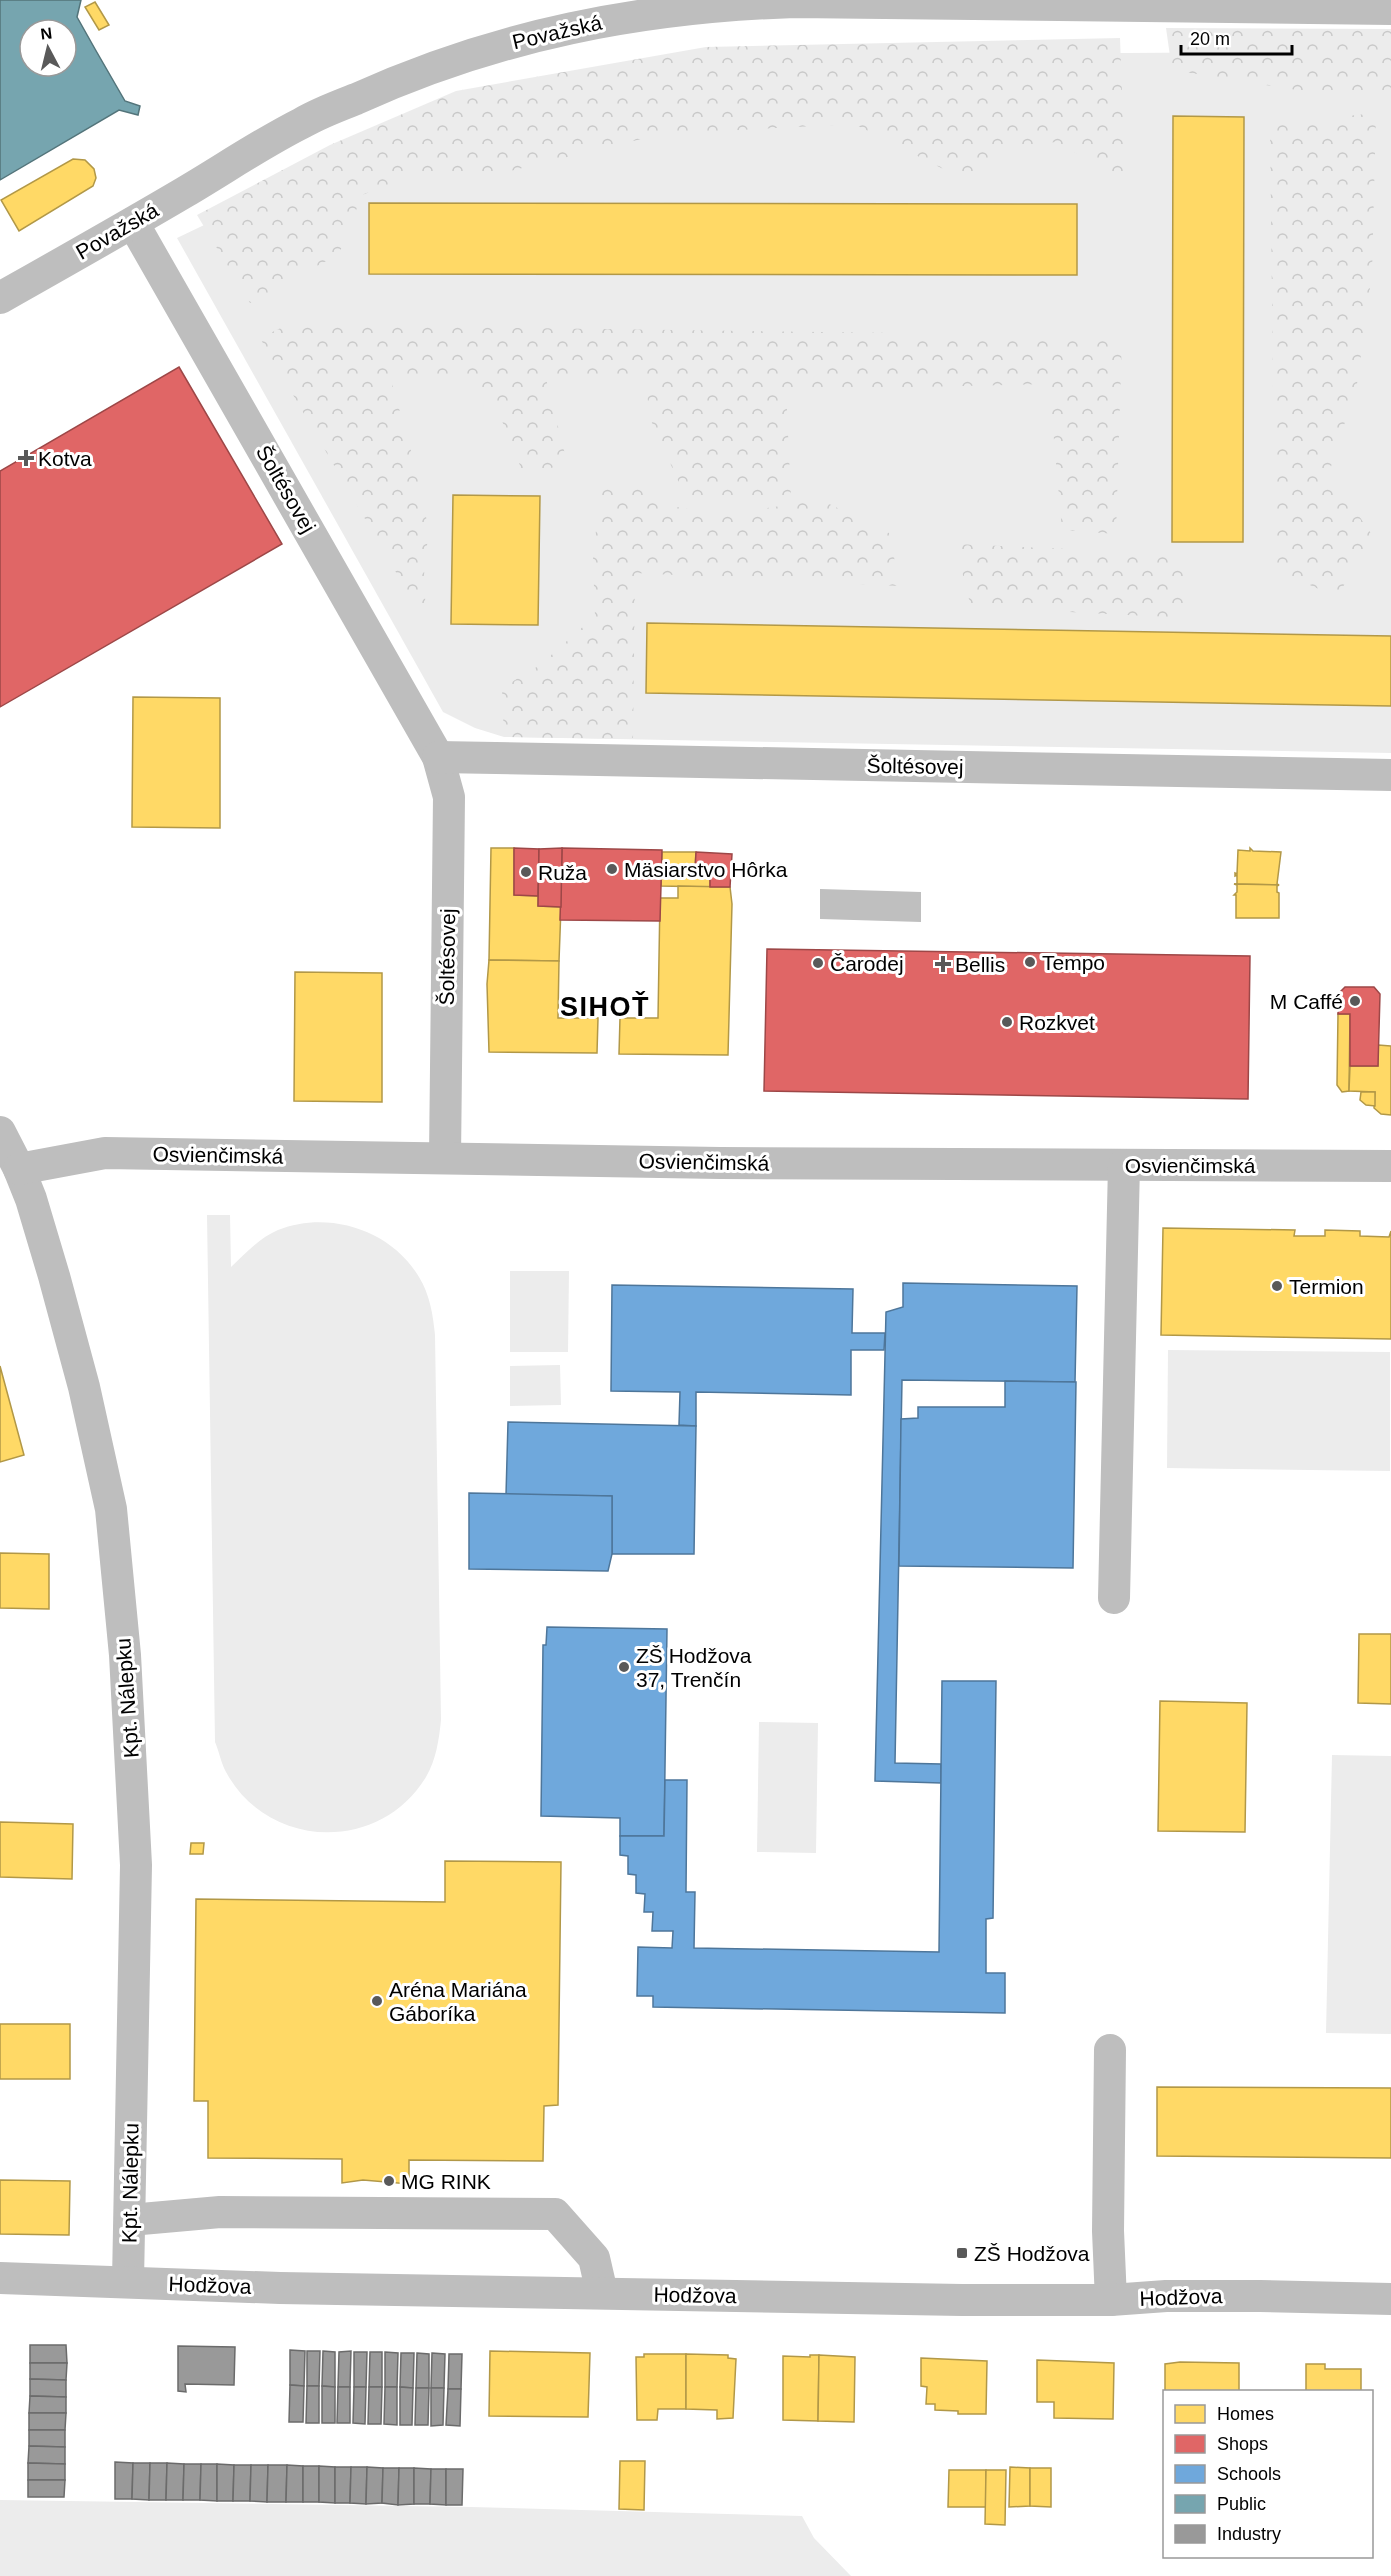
<svg xmlns="http://www.w3.org/2000/svg" width="1391" height="2576" font-family="Arial,sans-serif">
  <style>
    .green { fill: #ececec }
    .forest { fill: url(#forest-crowns) }
    .water { fill: #bfbfbf }
    .homes { fill: #ffd966; stroke: #b29847; stroke-width: 1.5 }
    .shops { fill: #e06666; stroke: #9d4747; stroke-width: 1.5 }
    .schools { fill: #6fa8dc; stroke: #4e769a; stroke-width: 1.5 }
    .public { fill: #76a5af; stroke: #53747a; stroke-width: 1.5; fill-rule: evenodd }
    .industry { fill: #999; stroke: #6b6b6b; stroke-width: 1.5 }
    .lines { fill: none; stroke-linecap: round; stroke-linejoin: round }
    .minor { stroke: #bebebe; stroke-width: 32 }
    .poi-dot { fill: #595959; stroke: #fff; stroke-width: 2 }
    .labels { text-anchor: middle; dominant-baseline: central; stroke-width: 6; stroke-linejoin: round; paint-order: stroke }
    .street-label { font-size: 21px; fill: #000; stroke: #fff }
    .poi-label { font-size: 21px; fill: #000; stroke: #fff; text-anchor: start }
    .district-label { font-size: 27px; font-weight: bold; letter-spacing: 1.5px; fill: #000; stroke: #fff }
  </style>
  <defs>
    <pattern id="forest-crowns" width="20" height="18" patternUnits="userSpaceOnUse" patternTransform="scale(1.5)"><rect width="20" height="18" fill="#ececec"/><path d="M2 6a3 3 0 1 1 6 0M12 15a3 3 0 1 1 6 0" fill="none" stroke="#c9c9c9"/></pattern>
  </defs>
  <rect width="100%" height="100%" fill="#fff"/>
  <g class="green">
    <polygon points="1291,52 1391,54 1391,753 504,737 475,728 443,712 177,238 444,110 792,55"/>
    <path d="M 207,1215 L 230,1215 L 231,1267 C 245,1254 259,1238 278,1230 C 329,1210 391,1230 419,1277 C 430,1295 433,1315 435,1335 L 441,1720 C 439,1740 436,1760 426,1777 C 380,1853 268,1850 226,1772 C 221,1763 219,1751 215,1742 Z"/>
    <polygon points="510,1271 569,1271 568,1352 510,1352"/>
    <polygon points="1168,1350 1390,1352 1390,1471 1167,1468"/>
    <polygon points="560,1365 561,1405 510,1406 510,1366"/>
    <polygon points="759,1722 818,1723 816,1853 757,1852"/>
    <polygon points="1332,1755 1391,1756 1391,2034 1326,2033"/>
    <polygon points="0,2500 471,2507 802,2516 814,2538 851,2576 0,2576"/>
  </g>
  <g class="forest">
    <polygon points="1166,28 1391,29 1391,90 1297,90 1172,70"/>
    <polygon points="1120,38 1125,179 1055,142 1004,150 971,183 854,124 662,134 506,172 402,179 362,195 339,254 250,303 197,215 330,145 456,91 706,47"/>
    <polygon points="1376,113 1372,273 1357,384 1329,473 1375,539 1336,597 1275,569 1270,124"/>
    <polygon points="291,323 383,326 1122,336 1116,534 1062,530 1049,384 786,390 791,498 685,496 649,416 646,379 546,379 567,462 525,478 494,401 466,376 391,380 415,465 429,531 424,567 426,624 260,338"/>
    <polygon points="601,482 650,483 661,504 720,515 821,500 889,533 900,586 635,573 633,739 504,737 502,688 540,665 595,616 593,559"/>
    <polygon points="955,544 1186,554 1186,618 971,607"/>
  </g>
  <polygon class="water" points="820,889 921,892 921,922 820,919"/>
  <g class="homes">
    <polygon points="95,2 109,25 99,30 85,7"/>
    <polygon points="1173,116 1244,117 1243,542 1172,542"/>
    <polygon points="73,159 85,160 94,169 96,178 93,186 19,231 1,200"/>
    <polygon points="369,203 1077,204 1077,275 369,274"/>
    <polygon points="453,495 540,496 538,625 451,624"/>
    <polygon points="647,623 1391,636 1391,706 646,693"/>
    <polygon points="133,697 220,698 220,828 132,827"/>
    <polygon points="491,848 514,848 514,895 538,896 538,906 561,907 559,961 489,960"/>
    <polygon points="1250,848 1253,851 1281,852 1277,884 1279,885 1234,884 1237,884 1237,875 1235,876 1235,873 1237,874 1238,850 1250,851"/>
    <polygon points="662,852 696,852 695,869 710,869 710,887 661,886"/>
    <polygon points="1234,884 1279,885 1277,886 1277,892 1279,893 1279,918 1236,918 1236,895 1234,895 1237,892 1237,885"/>
    <polygon points="678,886 730,887 732,904 728,1055 619,1054 620,1018 658,1018 660,898 678,898"/>
    <polygon points="489,960 559,961 558,1018 598,1018 597,1053 489,1052 487,984"/>
    <polygon points="295,972 382,973 382,1102 294,1101"/>
    <polygon points="1338,1014 1350,1014 1349,1091 1342,1092 1337,1085"/>
    <polygon points="1378,1045 1391,1046 1391,1115 1381,1114 1374,1108 1375,1092 1349,1091 1350,1066 1378,1066"/>
    <polygon points="1361,1092 1375,1092 1375,1106 1366,1105 1360,1100"/>
    <polygon points="1163,1228 1295,1230 1294,1236 1325,1236 1325,1230 1360,1231 1360,1236 1389,1237 1391,1231 1391,1339 1161,1335"/>
    <polygon points="0,1366 24,1455 0,1462"/>
    <polygon points="0,1553 49,1554 49,1609 0,1608"/>
    <polygon points="1359,1634 1391,1634 1391,1704 1358,1703"/>
    <polygon points="1160,1701 1247,1703 1245,1832 1158,1831"/>
    <polygon points="0,1822 73,1824 72,1879 0,1877"/>
    <polygon points="191,1843 204,1843 203,1854 190,1854"/>
    <polygon points="445,1861 561,1862 558,2105 544,2106 543,2161 409,2160 409,2184 363,2180 342,2183 342,2159 208,2158 208,2101 194,2101 196,1899 445,1902"/>
    <rect x="0" y="2024" width="70" height="55"/>
    <polygon points="1157,2087 1391,2088 1391,2158 1157,2156"/>
    <polygon points="0,2180 70,2181 69,2235 0,2234"/>
    <polygon points="490,2351 590,2353 588,2417 489,2416"/>
    <polygon points="644,2354 686,2354 686,2409 658,2409 657,2420 637,2420 636,2357 644,2357"/>
    <polygon points="686,2354 728,2355 728,2358 736,2359 733,2418 717,2419 717,2410 686,2409"/>
    <polygon points="810,2355 819,2355 818,2421 783,2420 783,2356 810,2357"/>
    <polygon points="819,2355 855,2357 854,2422 818,2421"/>
    <polygon points="921,2358 987,2361 986,2414 958,2414 958,2411 935,2410 935,2404 926,2404 927,2387 921,2386"/>
    <polygon points="1037,2360 1114,2363 1113,2419 1054,2418 1054,2402 1037,2402"/>
    <polygon points="1180,2362 1239,2363 1239,2392 1165,2392 1165,2364"/>
    <polygon points="1306,2364 1325,2364 1325,2369 1361,2369 1361,2392 1306,2392"/>
    <polygon points="620,2461 645,2461 644,2510 619,2509"/>
    <polygon points="1010,2467 1030,2468 1030,2506 1009,2507"/>
    <polygon points="1030,2468 1051,2468 1051,2507 1030,2506"/>
    <polygon points="949,2470 986,2470 986,2507 948,2507"/>
    <polygon points="986,2470 1006,2470 1005,2525 985,2524"/>
  </g>
  <g class="shops">
    <polygon points="179,367 282,544 0,707 0,471"/>
    <polygon points="514,848 539,849 538,896 514,895"/>
    <polygon points="562,848 662,850 660,921 560,920"/>
    <polygon points="562,848 561,907 538,906 539,849"/>
    <polygon points="696,852 732,854 730,887 710,887 710,869 695,869"/>
    <polygon points="767,949 1250,956 1248,1099 764,1091"/>
    <polygon points="1345,987 1374,987 1380,994 1378,1066 1350,1066 1350,1014 1338,1014 1339,993"/>
  </g>
  <g class="schools">
    <polygon points="903,1283 1077,1286 1075,1382 902,1380 895,1763 941,1764 941,1783 875,1781 886,1312 903,1307"/>
    <polygon points="612,1285 853,1289 852,1333 885,1333 884,1350 851,1350 851,1395 696,1392 696,1426 679,1425 680,1392 611,1391"/>
    <polygon points="1005,1381 1076,1382 1073,1568 899,1566 901,1419 918,1418 918,1407 1005,1407"/>
    <polygon points="508,1422 696,1426 694,1554 612,1554 612,1496 506,1495"/>
    <polygon points="469,1493 612,1496 612,1554 608,1571 469,1569"/>
    <polygon points="547,1627 667,1629 664,1836 620,1836 620,1818 541,1816 543,1645 546,1645"/>
    <polygon points="942,1681 996,1681 993,1918 986,1919 986,1973 1005,1973 1005,2013 653,2007 653,1996 637,1996 638,1947 672,1948 673,1931 652,1931 653,1912 644,1912 645,1894 636,1893 636,1875 628,1874 628,1856 620,1855 620,1836 664,1836 665,1780 687,1780 686,1892 695,1892 694,1948 939,1952"/>
  </g>
  <path class="public" d="M 0,0 L 81,0 L 77,17 L 95,49 L 125,101 L 140,106 L 138,115 L 119,110 L 0,180 ZM 30,30 L 66,30 L 66,66 L 30,66 Z"/>
  <g class="industry">
    <polygon points="30,2345 66,2345 67,2363 30,2363"/>
    <polygon points="178,2346 235,2347 234,2385 185,2384 186,2392 178,2391"/>
    <polygon points="290,2350 305,2351 304,2386 290,2385"/>
    <polygon points="307,2351 320,2351 319,2386 307,2386"/>
    <polygon points="323,2351 335,2352 335,2387 322,2386"/>
    <polygon points="351,2351 350,2387 338,2387 339,2352"/>
    <polygon points="354,2352 367,2352 366,2387 354,2387"/>
    <polygon points="370,2352 382,2352 382,2387 369,2387"/>
    <polygon points="385,2352 398,2353 397,2387 385,2387"/>
    <polygon points="401,2353 414,2353 413,2388 400,2387"/>
    <polygon points="417,2353 429,2354 429,2388 416,2388"/>
    <polygon points="432,2353 445,2354 444,2388 431,2388"/>
    <polygon points="449,2354 462,2354 461,2389 448,2389"/>
    <polygon points="30,2363 67,2363 66,2380 30,2379"/>
    <polygon points="30,2379 66,2380 66,2397 30,2396"/>
    <polygon points="290,2385 304,2386 303,2422 289,2422"/>
    <polygon points="307,2386 319,2386 319,2423 306,2423"/>
    <polygon points="322,2386 335,2387 335,2423 322,2423"/>
    <polygon points="338,2387 350,2387 350,2423 337,2423"/>
    <polygon points="354,2387 366,2387 365,2424 353,2423"/>
    <polygon points="369,2387 382,2387 381,2424 368,2424"/>
    <polygon points="385,2387 397,2387 397,2425 384,2424"/>
    <polygon points="400,2387 413,2388 412,2425 400,2425"/>
    <polygon points="416,2388 429,2388 428,2425 415,2425"/>
    <polygon points="431,2388 444,2388 443,2425 431,2426"/>
    <polygon points="448,2389 461,2389 460,2426 446,2425"/>
    <polygon points="30,2396 66,2397 66,2413 29,2413"/>
    <polygon points="29,2413 66,2413 65,2430 29,2430"/>
    <polygon points="29,2430 65,2430 65,2447 29,2446"/>
    <polygon points="29,2446 65,2447 65,2464 28,2463"/>
    <polygon points="115,2462 133,2463 132,2499 115,2499"/>
    <polygon points="28,2463 65,2464 65,2480 28,2480"/>
    <polygon points="133,2463 150,2463 149,2500 132,2499"/>
    <polygon points="150,2463 167,2463 166,2500 149,2500"/>
    <polygon points="167,2463 184,2464 183,2500 166,2500"/>
    <polygon points="184,2464 201,2464 200,2500 183,2500"/>
    <polygon points="201,2464 217,2464 217,2501 200,2500"/>
    <polygon points="217,2464 234,2465 233,2501 217,2501"/>
    <polygon points="234,2465 251,2465 250,2501 233,2501"/>
    <polygon points="251,2465 268,2465 267,2502 250,2501"/>
    <polygon points="268,2465 287,2465 286,2502 267,2502"/>
    <polygon points="287,2465 303,2466 303,2502 286,2502"/>
    <rect x="303" y="2466" width="16" height="36"/>
    <polygon points="319,2466 335,2467 335,2503 319,2502"/>
    <polygon points="335,2467 351,2467 350,2503 335,2503"/>
    <polygon points="351,2467 367,2467 366,2504 350,2503"/>
    <polygon points="367,2467 383,2468 382,2503 366,2504"/>
    <polygon points="383,2468 399,2468 398,2505 382,2503"/>
    <polygon points="399,2468 414,2468 414,2504 398,2505"/>
    <polygon points="414,2468 431,2469 430,2504 414,2504"/>
    <polygon points="431,2469 446,2469 446,2505 430,2504"/>
    <polygon points="446,2469 463,2469 462,2505 446,2505"/>
    <polygon points="28,2480 65,2480 64,2497 28,2497"/>
  </g>
  <g class="lines">
    <g class="minor">
      <polyline points="133,223 438,757 449,797 445,1158"/>
      <path d="M 0,298 C 62,263 124,228 185,192 C 224,169 262,143 302,123 C 319,113 338,106 356,99 C 497,35 641,7 795,2 L 1391,9"/>
      <polyline points="438,757 1391,775"/>
      <polyline points="0,1132 19,1169 31,1199 54,1276 84,1387 111,1509 125,1655 136,1865 128,2281"/>
      <polyline points="19,1169 105,1153 720,1163 1391,1166"/>
      <polyline points="1114,1598 1124,1165"/>
      <polyline points="1110,2050 1108,2231 1111,2300"/>
      <polyline points="130,2220 220,2212 555,2214 594,2258 602,2293"/>
      <polyline points="0,2278 280,2288 962,2300 1111,2300 1166,2296 1260,2296 1391,2299"/>
    </g>
  </g>
  <g class="poi-dot">
    <path d="M23 449h6v6h6v6h-6v6h-6v-6h-6v-6h6z"/>
    <circle cx="612" cy="869" r="6"/>
    <circle cx="526" cy="872" r="6"/>
    <circle cx="1030" cy="962" r="6"/>
    <circle cx="818" cy="963" r="6"/>
    <path d="M940 955h6v6h6v6h-6v6h-6v-6h-6v-6h6z"/>
    <circle cx="1355" cy="1001" r="6"/>
    <circle cx="1007" cy="1022" r="6"/>
    <circle cx="1277" cy="1286" r="6"/>
    <circle cx="624" cy="1667" r="6"/>
    <circle cx="377" cy="2001" r="6"/>
    <circle cx="389" cy="2181" r="6"/>
    <rect x="956" y="2247" width="12" height="12" rx="3"/>
  </g>
  <g class="labels">
    <g class="street-label">
      <text transform="translate(557 32) rotate(-13)">Považská</text>
      <text transform="translate(117 231) rotate(-30)">Považská</text>
      <text transform="translate(286 489) rotate(60)">Šoltésovej</text>
      <text transform="translate(915 766) rotate(1)">Šoltésovej</text>
      <text transform="translate(447 957) rotate(-89)">Šoltésovej</text>
      <text transform="translate(218 1155) rotate(1)">Osvienčimská</text>
      <text transform="translate(704 1162) rotate(1)">Osvienčimská</text>
      <text x="1190" y="1165">Osvienčimská</text>
      <text transform="translate(127 1698) rotate(-94)">Kpt. Nálepku</text>
      <text transform="translate(130 2183) rotate(-89)">Kpt. Nálepku</text>
      <text transform="translate(210 2285) rotate(2)">Hodžova</text>
      <text transform="translate(695 2295) rotate(1)">Hodžova</text>
      <text transform="translate(1181 2297) rotate(-2)">Hodžova</text>
    </g>
    <g class="poi-label">
      <text x="38" y="458">Kotva</text>
      <text x="624" y="869">Mäsiarstvo Hôrka</text>
      <text x="538" y="872">Ruža</text>
      <text x="1042" y="962">Tempo</text>
      <text x="830" y="963">Čarodej</text>
      <text x="955" y="964">Bellis</text>
      <text x="1343" y="1001" text-anchor="end">M Caffé</text>
      <text x="1019" y="1022">Rozkvet</text>
      <text x="1289" y="1286">Termion</text>
      <text x="636" y="1655">ZŠ Hodžova<tspan x="636" dy="24">37, Trenčín</tspan></text>
      <text x="389" y="1989">Aréna Mariána<tspan x="389" dy="24">Gáboríka</tspan></text>
      <text x="401" y="2181">MG RINK</text>
      <text x="974" y="2253">ZŠ Hodžova</text>
    </g>
    <g class="district-label">
      <text x="605" y="1007">SIHOŤ</text>
    </g>
  </g>
  <rect x="1163" y="2390" width="210" height="168" fill="#ffffff" stroke="#999999" stroke-width="1.5"/>
  <rect x="1175" y="2405" width="30" height="18" fill="#ffd966" stroke="#999999" stroke-width="1.5"/>
  <text x="1217" y="2420" font-size="18" fill="#000000">Homes</text>
  <rect x="1175" y="2435" width="30" height="18" fill="#e06666" stroke="#999999" stroke-width="1.5"/>
  <text x="1217" y="2450" font-size="18" fill="#000000">Shops</text>
  <rect x="1175" y="2465" width="30" height="18" fill="#6fa8dc" stroke="#999999" stroke-width="1.5"/>
  <text x="1217" y="2480" font-size="18" fill="#000000">Schools</text>
  <rect x="1175" y="2495" width="30" height="18" fill="#76a5af" stroke="#999999" stroke-width="1.5"/>
  <text x="1217" y="2510" font-size="18" fill="#000000">Public</text>
  <rect x="1175" y="2525" width="30" height="18" fill="#999999" stroke="#999999" stroke-width="1.5"/>
  <text x="1217" y="2540" font-size="18" fill="#000000">Industry</text>
  <g transform="translate(48 48) rotate(353)"><circle r="28" fill="#ffffff" stroke="#999999" stroke-width="1.5"/>
  <path d="M0-4.5L10 22L0 15L-10 22Z" fill="#595959"/>
  <text y="-9" font-size="16" font-weight="bold" text-anchor="middle" fill="#000000">N</text>
  </g>
  <path d="M1181 45v9h111v-9" fill="none" stroke="#000000" stroke-width="3"/>
  <text x="1190" y="45" font-size="18" fill="#000000" stroke="#ffffff" stroke-width="4.5" paint-order="stroke">20 m</text>
</svg>
